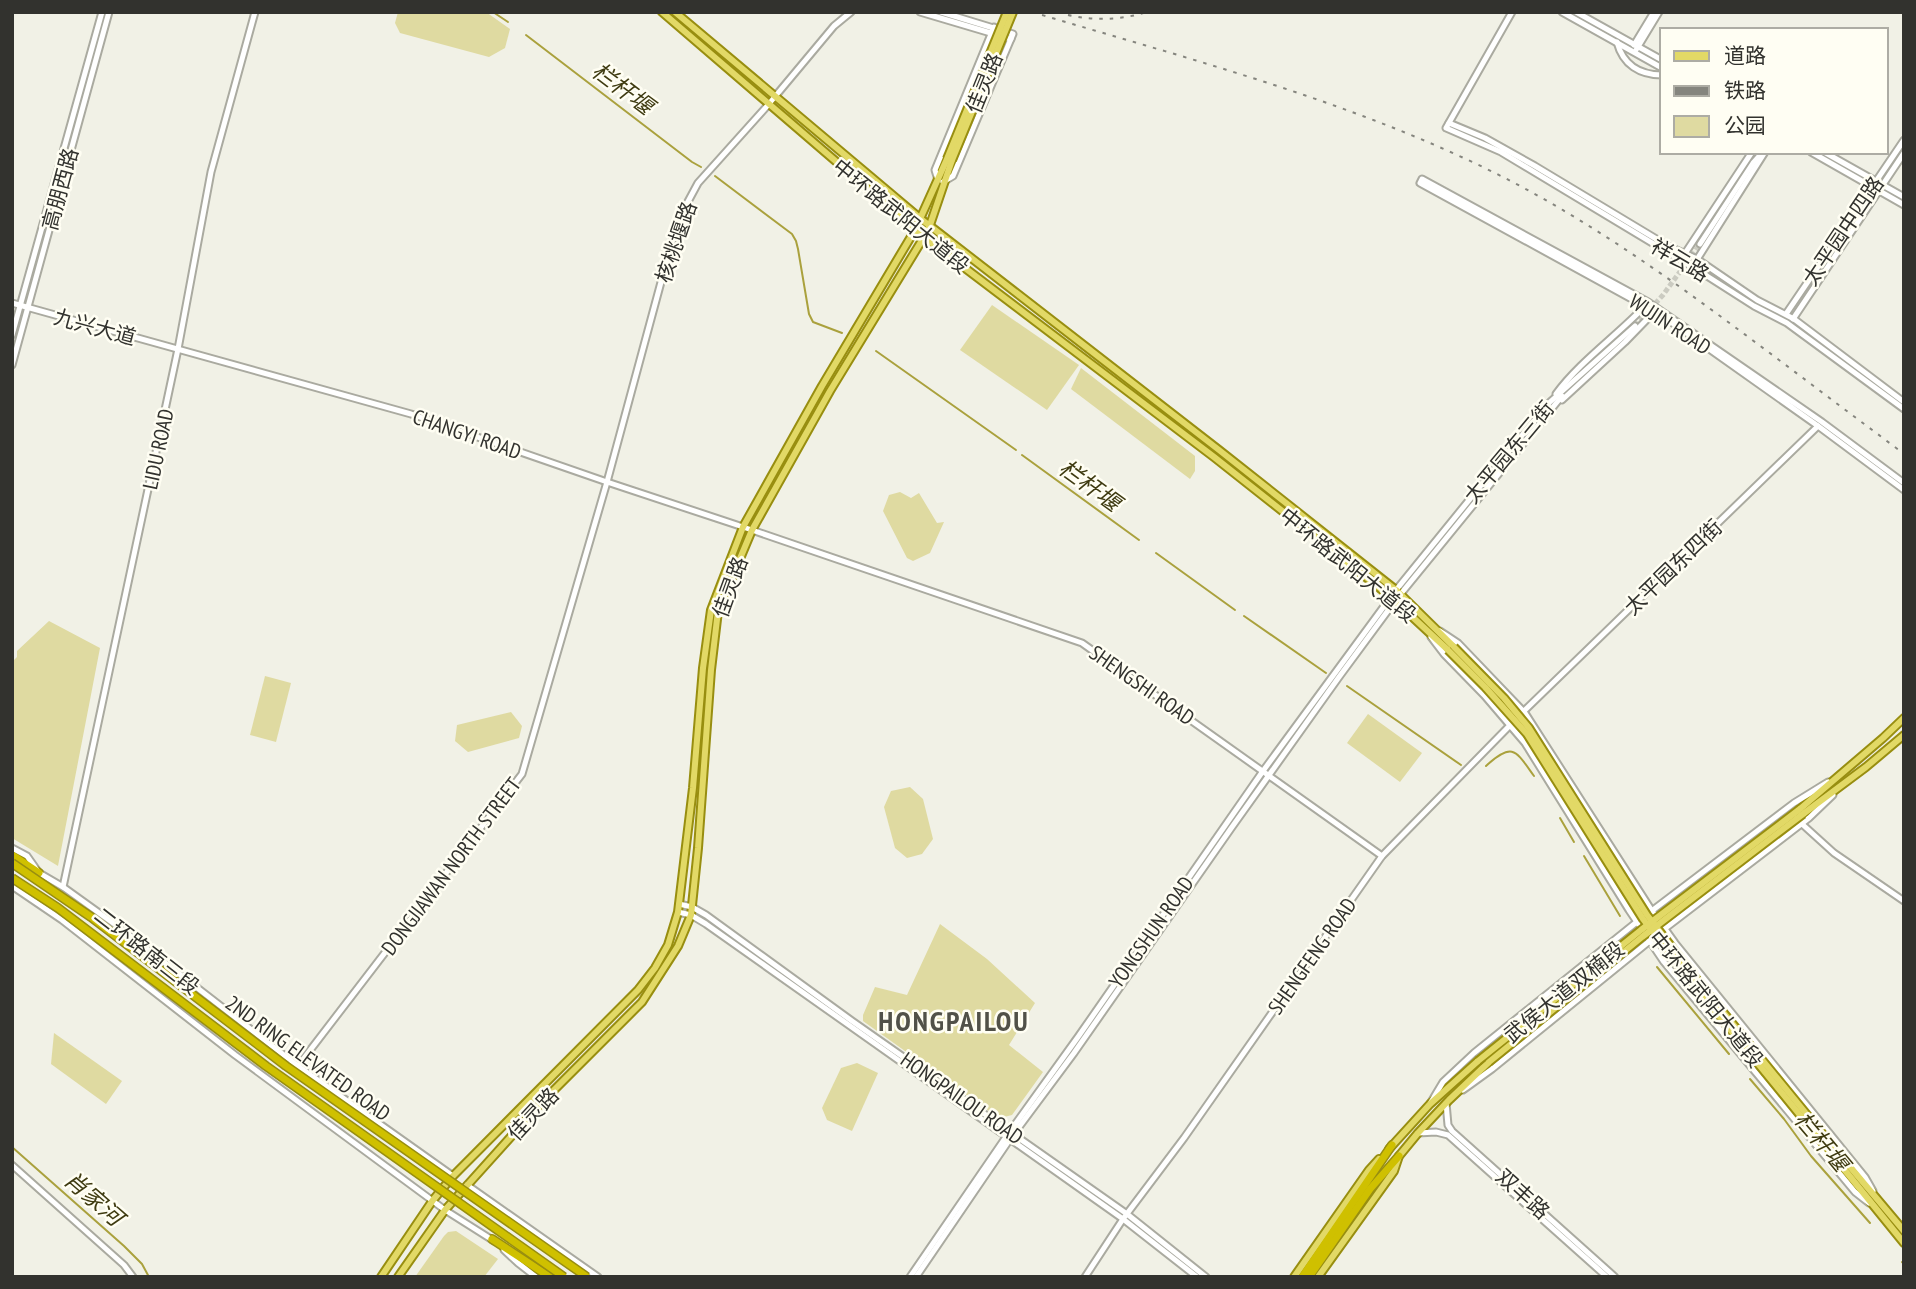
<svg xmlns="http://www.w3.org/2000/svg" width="1916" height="1289" font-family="'PT Sans Narrow','Noto Sans SC',sans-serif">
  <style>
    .green { fill: #dfdaa1 }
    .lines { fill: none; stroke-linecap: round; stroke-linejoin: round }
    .stream { stroke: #aaa13d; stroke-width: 2 }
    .secondary-tunnel { stroke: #cbcbc1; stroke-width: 5; stroke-dasharray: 5 2.5; stroke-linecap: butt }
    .secondary-casing { stroke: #aaaaa0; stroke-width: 9 }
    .primary-casing { stroke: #988e10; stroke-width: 10 }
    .highway-casing { stroke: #988e10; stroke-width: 10 }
    .secondary { stroke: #fff; stroke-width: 5 }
    .primary { stroke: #e2d966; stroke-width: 6 }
    .highway { stroke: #cfc000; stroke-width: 7 }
    .rail { stroke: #85857e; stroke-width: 2; stroke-dasharray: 3.5 7; stroke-linecap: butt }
    .primary-bridge-casing { stroke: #988e10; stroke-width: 10; stroke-linecap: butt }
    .highway-bridge-casing { stroke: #988e10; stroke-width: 10; stroke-linecap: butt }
    .primary-bridge { stroke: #e2d966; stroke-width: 6 }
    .highway-bridge { stroke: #cfc000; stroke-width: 7 }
    .labels { text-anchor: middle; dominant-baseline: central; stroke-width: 5; stroke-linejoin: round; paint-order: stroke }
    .street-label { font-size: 21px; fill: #32322e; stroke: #fffef3 }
    .water-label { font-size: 23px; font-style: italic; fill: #3f3b11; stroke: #fffef3 }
    .district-label { font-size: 28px; font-weight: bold; letter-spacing: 2px; fill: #515148; stroke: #fffef3 }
  </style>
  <rect width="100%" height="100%" fill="#f1f1e6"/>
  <g class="green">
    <polygon points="398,12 486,12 510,29 505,48 489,57 400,33 395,23"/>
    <polygon points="992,305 1079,365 1047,410 960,350"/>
    <polygon points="1081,368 1195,456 1195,471 1190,479 1071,389"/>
    <polygon points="900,492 911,498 919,493 937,523 944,522 930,553 913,561 907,558 883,511 889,495"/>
    <polygon points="49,621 100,648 58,866 12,838 12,662 17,657 17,651"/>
    <polygon points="265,676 291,683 276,742 250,735"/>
    <polygon points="511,712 522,726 519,738 468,752 455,741 457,725"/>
    <polygon points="1368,714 1422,753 1400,782 1347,743"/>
    <polygon points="910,787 923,799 933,839 922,854 907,858 895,848 884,807 891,791"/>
    <polygon points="940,924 987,959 1035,1003 1009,1045 1043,1072 1012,1115 1000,1118 996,1116 863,1021 863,1015 875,987 907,995"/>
    <polygon points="54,1033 122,1081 106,1104 51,1064"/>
    <polygon points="857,1063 878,1073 852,1131 827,1120 822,1108 841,1068"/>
    <polygon points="456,1231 498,1259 484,1277 415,1277 444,1236 448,1232"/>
  </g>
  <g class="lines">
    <g class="stream">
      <polyline points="493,12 508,22"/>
      <polyline points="526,35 692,162 701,167"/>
      <polyline points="715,176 792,234 796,241 798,249 809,314 813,322 842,333"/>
      <polyline points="876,351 1016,450"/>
      <polyline points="1022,455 1139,540"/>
      <polyline points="1156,553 1235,610"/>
      <polyline points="1244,616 1326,673"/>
      <polyline points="1347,686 1461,765"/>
      <path d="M 1486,766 C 1513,741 1516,751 1534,776"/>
      <polyline points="1560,818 1574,842"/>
      <polyline points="1584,856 1620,916"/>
      <polyline points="1657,967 1729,1054"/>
      <polyline points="1750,1079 1784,1119 1811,1156 1870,1223"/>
      <polyline points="12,1147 124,1246 142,1264 149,1277"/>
      <polyline points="1902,1262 1904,1264"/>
    </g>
    <polyline class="secondary-tunnel" points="1635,326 1663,295 1700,244"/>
    <g class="secondary-casing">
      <g id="secondary">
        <polyline points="920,12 1011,39"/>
        <polyline points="941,12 1013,34 953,176 943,182"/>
        <polyline points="1512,12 1446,128 1501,152 1707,276 1754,306 1787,323 1904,409"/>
        <polyline points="1562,12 1662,68"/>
        <polyline points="1576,12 1662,60"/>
        <path d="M 1617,42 C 1623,65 1640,75 1662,75"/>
        <polyline points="1634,45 1654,12"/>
        <polyline points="1636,50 1659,12"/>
        <polyline points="1449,123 1485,138 1535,166 1668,246 1697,259 1757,300 1794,319 1904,402"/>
        <polyline points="1811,152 1904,205"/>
        <polyline points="1824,152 1904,197"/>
        <polyline points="938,180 935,170 994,27"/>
        <polyline points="1700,244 1753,163 1763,152"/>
        <polyline points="1684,255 1752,152"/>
        <polyline points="1696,261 1765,152"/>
        <polyline points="12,303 411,414 607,482 743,527 1082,643 1382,856"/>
        <polyline points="1786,314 1904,140"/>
        <polyline points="1793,319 1904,153"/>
        <polyline points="12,335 102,12"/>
        <polyline points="12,365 109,12"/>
        <path d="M 1556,394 C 1579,362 1619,334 1646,305"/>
        <polyline points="1562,400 1625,342 1656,310"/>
        <polyline points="1904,483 1822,422 1648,302 1422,179 1420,183 1630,298 1674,324 1818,426 1904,490"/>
        <polyline points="1440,631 1458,643 1525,713 1652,911 1675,943 1865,1177 1873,1191"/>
        <polyline points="1431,637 1444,654 1484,695 1525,743 1629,910 1664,962 1855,1192 1869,1203"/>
        <polyline points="1802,824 1834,853 1904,901"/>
        <polyline points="12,848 27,856 39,873 63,887 120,928 298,1066 453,1176"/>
        <polyline points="12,886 62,920 235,1055 445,1210 494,1241"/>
        <polyline points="63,887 178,349 211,172 255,12"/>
        <polyline points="679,904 692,907 706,915 852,1021 1127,1214 1206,1277"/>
        <polyline points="678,912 691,915 706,924 1123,1219 1197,1277"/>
        <polyline points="1649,913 1794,803 1828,782"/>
        <polyline points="1663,930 1809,818 1833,795"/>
        <polyline points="298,1066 522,774 607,482 674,234 684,209 698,183 768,105 834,26 851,12"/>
        <polyline points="1463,1090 1492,1069 1652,939"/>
        <polyline points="1431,1102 1443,1082 1474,1053 1638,921"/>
        <polyline points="1446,1103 1448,1125 1452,1131 1615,1277"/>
        <polyline points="1418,1133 1436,1132 1448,1135 1607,1277"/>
        <polyline points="12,1165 124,1265 133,1277"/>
        <polyline points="467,1185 598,1277"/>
        <polyline points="504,1250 518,1263 536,1277"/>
        <polyline points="910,1277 1006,1137 1078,1037 1263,771 1396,590 1513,446 1550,402 1635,326"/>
        <polyline points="916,1277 1010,1139 1074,1053 1232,827 1339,677 1395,601 1562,396"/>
        <polyline points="1085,1277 1123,1219 1184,1138 1382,856 1524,711 1818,426"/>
      </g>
    </g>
    <g class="primary-casing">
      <g id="primary">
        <polyline points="662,12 924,237 1214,457 1391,597 1448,650"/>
        <polyline points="675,12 921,219 1219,450 1396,590 1454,647"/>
        <polyline points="1800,809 1883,738 1904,718"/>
        <polyline points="1803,814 1866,767 1904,735"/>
        <polyline points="1830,1143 1904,1231"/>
        <polyline points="1826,1147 1904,1243"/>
        <polyline points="1389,1149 1430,1104 1478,1061"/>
        <polyline points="381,1277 433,1200 453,1176 638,990 655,968 668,945 678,912 693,788 703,668 711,610 743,527 822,386 915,230 947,159"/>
        <polyline points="398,1277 445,1210 543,1101 642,1002 678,946 691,915 698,848 711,670 718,611 752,530 830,391 924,237 930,225 952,160"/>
        <polyline points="1294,1277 1369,1170 1379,1159"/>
        <polyline points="1318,1277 1394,1171 1399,1156 1418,1133 1449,1100 1489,1062"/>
      </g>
    </g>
    <g class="highway-casing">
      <g id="highway">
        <polyline points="12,855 39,873"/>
        <polyline points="492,1239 550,1277"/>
        <polyline points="1302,1277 1392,1145"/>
        <polyline points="1309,1277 1370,1189 1399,1156"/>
      </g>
    </g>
    <use href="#secondary" class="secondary"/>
    <use href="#primary" class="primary"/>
    <use href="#highway" class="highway"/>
    <g class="rail">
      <path d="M 1032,12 C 1189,59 1348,100 1495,173 C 1611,231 1712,310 1815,387 C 1845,410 1874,431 1904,454"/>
      <path d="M 1068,15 C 1095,21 1121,20 1147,12"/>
    </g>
    <g class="primary-bridge-casing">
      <g id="primary-bridge">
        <polyline points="947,159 1007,12"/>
        <polyline points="952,160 1013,12"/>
        <polyline points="1454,647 1504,698 1529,728 1647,915 1705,990 1830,1143"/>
        <polyline points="1448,650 1485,687 1527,734 1643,919 1698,990 1826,1147"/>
        <polyline points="1478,1061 1641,930 1800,809"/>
        <polyline points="1489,1062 1642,937 1803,814"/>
      </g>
    </g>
    <g class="highway-bridge-casing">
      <g id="highway-bridge">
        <polyline points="12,863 91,917 286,1066 587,1277"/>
        <polyline points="12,878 58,908 266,1066 564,1277"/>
      </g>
    </g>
    <use href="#primary-bridge" class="primary-bridge"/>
    <use href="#highway-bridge" class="highway-bridge"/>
  </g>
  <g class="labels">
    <g class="street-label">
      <text transform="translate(984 83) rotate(-68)">佳灵路</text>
      <text transform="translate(60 189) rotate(-75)">高朋西路</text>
      <text transform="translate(901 216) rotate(39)">中环路武阳大道段</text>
      <text transform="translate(1843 231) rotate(-56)">太平园中四路</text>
      <text transform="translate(676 242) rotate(-71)">核桃堰路</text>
      <text transform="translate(1680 260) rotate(31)">祥云路</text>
      <text transform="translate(1670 324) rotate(33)">WUJIN ROAD</text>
      <text transform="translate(95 327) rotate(15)">九兴大道</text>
      <text transform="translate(467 434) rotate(19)">CHANGYI ROAD</text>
      <text transform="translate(158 449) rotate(-78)">LIDU ROAD</text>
      <text transform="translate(1509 452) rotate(-50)">太平园东三街</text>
      <text transform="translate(1348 565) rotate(39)">中环路武阳大道段</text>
      <text transform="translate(1673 567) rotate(-44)">太平园东四街</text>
      <text transform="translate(730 587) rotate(-70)">佳灵路</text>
      <text transform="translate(1142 685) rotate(35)">SHENGSHI ROAD</text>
      <text transform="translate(451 866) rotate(-53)">DONGJIAWAN NORTH STREET</text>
      <text transform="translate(1151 932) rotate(-55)">YONGSHUN ROAD</text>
      <text transform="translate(147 951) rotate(38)">二环路南三段</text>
      <text transform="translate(1312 956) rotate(-55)">SHENGFENG ROAD</text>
      <text transform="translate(1564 992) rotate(-39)">武侯大道双楠段</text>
      <text transform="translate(1706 999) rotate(51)">中环路武阳大道段</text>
      <text transform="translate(308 1058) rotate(36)">2ND RING ELEVATED ROAD</text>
      <text transform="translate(962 1098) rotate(35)">HONGPAILOU ROAD</text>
      <text transform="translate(533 1114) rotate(-47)">佳灵路</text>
      <text transform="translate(1523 1194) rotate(42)">双丰路</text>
    </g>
    <g class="water-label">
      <text transform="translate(623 88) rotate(37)">栏杆堰</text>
      <text transform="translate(1090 485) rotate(36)">栏杆堰</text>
      <text transform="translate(1822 1141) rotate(50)">栏杆堰</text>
      <text transform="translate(94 1198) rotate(41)">肖家河</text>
    </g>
    <g class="district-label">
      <text x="954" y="1020">HONGPAILOU</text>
    </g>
  </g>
  <rect width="1916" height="1289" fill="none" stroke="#32322e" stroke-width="28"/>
  <rect x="1660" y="28" width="228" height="126" fill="#fffef3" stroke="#adaca4" stroke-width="2"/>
  <rect x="1674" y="51" width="35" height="10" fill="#e2d966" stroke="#adaca4" stroke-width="2"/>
  <text x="1724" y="63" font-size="21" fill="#32322e">道路</text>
  <rect x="1674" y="86" width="35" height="10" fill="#85857e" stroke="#adaca4" stroke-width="2"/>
  <text x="1724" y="98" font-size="21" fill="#32322e">铁路</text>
  <rect x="1674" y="116" width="35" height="21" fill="#dfdaa1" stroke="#adaca4" stroke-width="2"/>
  <text x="1724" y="133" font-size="21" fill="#32322e">公园</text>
</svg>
